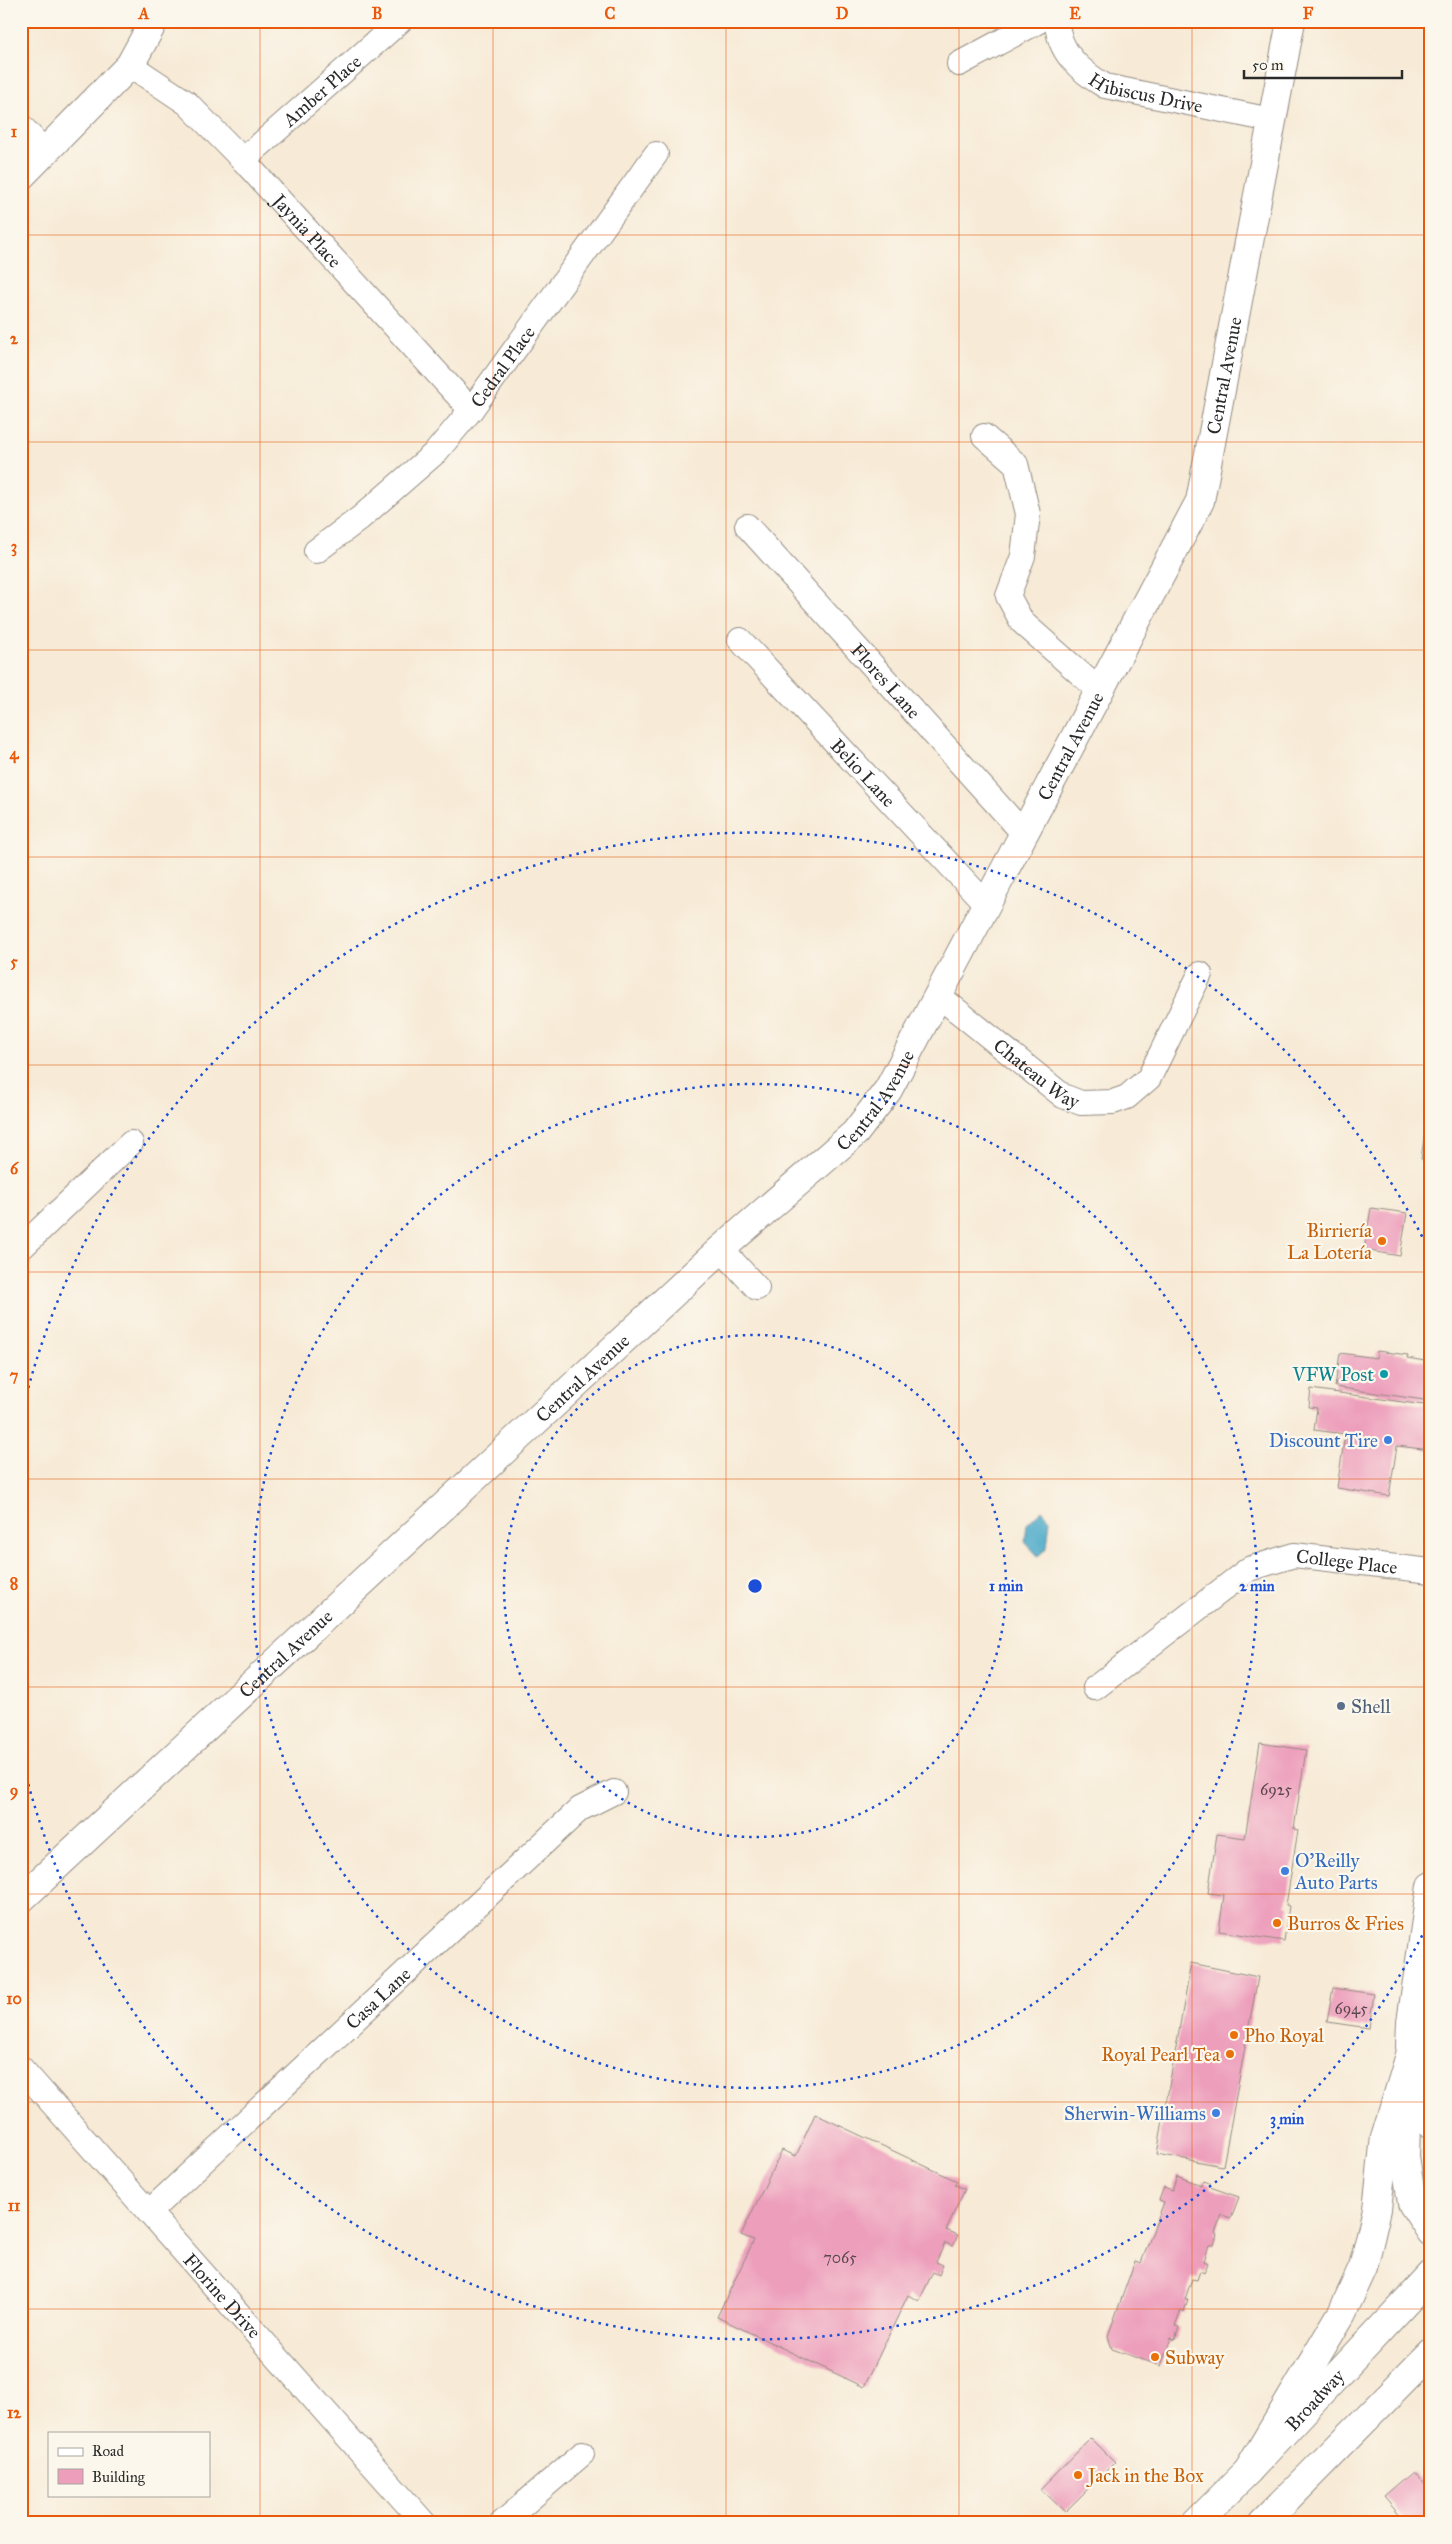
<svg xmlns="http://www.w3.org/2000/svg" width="1452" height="2544" font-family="'IM FELL Great Primer',serif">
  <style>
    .water { fill: #4aa9c9; stroke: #3a6a7a }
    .building { fill: #ed9ebb }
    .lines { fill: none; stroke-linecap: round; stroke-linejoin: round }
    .street-casing { stroke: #918a80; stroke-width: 26 }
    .secondary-casing { stroke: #918a80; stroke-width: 30 }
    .primary-casing { stroke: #918a80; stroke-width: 30 }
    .highway-casing { stroke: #918a80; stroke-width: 30 }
    .street { stroke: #fff; stroke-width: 24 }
    .secondary { stroke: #fff; stroke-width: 28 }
    .primary { stroke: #fff; stroke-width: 28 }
    .highway { stroke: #fff; stroke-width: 28 }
    .grid { fill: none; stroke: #e8590c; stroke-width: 1; stroke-opacity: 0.55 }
    .ring { fill: none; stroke: #1d4ed8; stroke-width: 2.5; stroke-dasharray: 2.5 5 }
    .food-dot { fill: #e8710a; stroke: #fbf7ec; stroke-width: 2 }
    .culture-dot { fill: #0f9aa8; stroke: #fbf7ec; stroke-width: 2 }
    .shop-dot { fill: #3f7fe0; stroke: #fbf7ec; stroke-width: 2 }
    .service-dot { fill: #5c6f8a; stroke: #fbf7ec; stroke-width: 2 }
    .labels { text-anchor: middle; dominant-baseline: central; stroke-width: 4.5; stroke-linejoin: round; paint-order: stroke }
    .number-label { font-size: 16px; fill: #5c484f }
    .street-label { font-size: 19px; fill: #2b2b2b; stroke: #fbf7ec }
    .food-label { font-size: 19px; fill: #c56008; stroke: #fbf7ec; text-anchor: start }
    .culture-label { font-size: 19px; fill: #0d838f; stroke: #fbf7ec; text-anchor: end }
    .shop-label { font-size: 19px; fill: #366cbe; stroke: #fbf7ec; text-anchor: end }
    .service-label { font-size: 19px; fill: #4e5e75; stroke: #fbf7ec; text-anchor: start }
    .centre { fill: #1d4ed8; stroke: #fbf7ec; stroke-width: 2.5 }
    .ring-label { font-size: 15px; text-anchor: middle; font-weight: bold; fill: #1d4ed8; stroke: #fbf7ec; stroke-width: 4.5; stroke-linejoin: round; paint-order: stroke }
    .neatline { fill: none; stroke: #e8590c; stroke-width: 2 }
    .grid-label { font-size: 16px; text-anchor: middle; font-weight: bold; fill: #e8590c }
  </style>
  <rect width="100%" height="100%" fill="#fbf7ec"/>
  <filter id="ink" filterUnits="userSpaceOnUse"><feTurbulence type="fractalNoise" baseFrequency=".02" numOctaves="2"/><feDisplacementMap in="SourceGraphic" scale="10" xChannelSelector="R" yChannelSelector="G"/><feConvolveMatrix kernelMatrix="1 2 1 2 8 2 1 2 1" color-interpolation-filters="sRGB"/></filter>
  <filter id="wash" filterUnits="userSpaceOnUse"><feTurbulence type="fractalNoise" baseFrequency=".0096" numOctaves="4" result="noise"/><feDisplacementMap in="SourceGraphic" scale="20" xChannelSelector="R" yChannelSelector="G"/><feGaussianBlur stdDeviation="1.12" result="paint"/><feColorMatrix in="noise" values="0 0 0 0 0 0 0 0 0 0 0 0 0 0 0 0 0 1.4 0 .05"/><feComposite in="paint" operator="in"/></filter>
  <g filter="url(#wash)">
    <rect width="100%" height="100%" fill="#f7ead6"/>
    <polygon class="water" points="1042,1510 1050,1519 1047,1548 1038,1556 1025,1542 1027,1524"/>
    <g id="blocks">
      <g class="building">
        <polygon points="1430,1097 1431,1098 1431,1160 1421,1159"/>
        <polygon points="1371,1208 1407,1213 1400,1256 1364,1250"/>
        <polygon points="1377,1351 1408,1355 1407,1358 1431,1362 1431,1401 1335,1387 1340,1353 1376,1358"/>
        <polygon points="1311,1389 1431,1406 1431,1450 1397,1446 1389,1496 1337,1488 1345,1434 1314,1430 1317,1408 1309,1407"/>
        <polygon points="1260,1743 1306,1750 1294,1829 1298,1830 1286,1905 1289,1906 1284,1941 1219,1931 1224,1895 1208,1893 1217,1834 1245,1838"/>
        <polygon points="1191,1963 1258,1977 1223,2166 1157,2154"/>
        <polygon points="1333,1988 1374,1994 1369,2028 1327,2022"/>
        <polygon points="815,2114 957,2181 955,2185 965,2189 946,2230 958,2235 953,2246 945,2243 936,2262 943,2265 939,2275 933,2272 919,2301 908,2295 864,2387 717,2317 754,2240 741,2235 782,2150 796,2156"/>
        <polygon points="1177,2176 1201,2185 1203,2181 1211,2184 1210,2187 1239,2197 1231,2218 1222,2215 1215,2233 1217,2235 1214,2245 1209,2245 1204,2261 1208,2263 1204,2273 1200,2271 1197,2280 1192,2279 1185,2299 1188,2299 1184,2312 1181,2310 1175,2326 1179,2327 1175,2340 1171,2338 1161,2366 1112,2349 1108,2336 1135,2261 1141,2263 1164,2202 1159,2200 1164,2187 1172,2190"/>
        <polygon points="1091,2438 1115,2462 1065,2512 1041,2489"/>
        <polygon points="1413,2471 1431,2491 1431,2523 1407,2523 1384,2496"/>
      </g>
    </g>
  </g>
  <g filter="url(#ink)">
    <use href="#blocks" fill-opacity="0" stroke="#918a80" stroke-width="1"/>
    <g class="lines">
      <g class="street-casing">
        <g id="street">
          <path id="s1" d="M 1057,21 C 1058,52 1080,71 1105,86 L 1271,120"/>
          <polyline points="959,64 1039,21"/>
          <path id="s2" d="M 130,65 L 187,103 L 243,160 L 471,410"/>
          <polyline points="21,126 46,153"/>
          <path id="s3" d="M 243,160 L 400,21"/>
          <polyline points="984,436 1016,464 1028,514 1023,556 1008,596 1022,622 1100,691"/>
          <path id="s4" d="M 747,526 L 1024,834"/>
          <path id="s5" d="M 316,551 L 359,519 L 436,452 L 471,410 L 656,154"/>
          <path id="s6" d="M 740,640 L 986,904"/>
          <path id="s7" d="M 939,996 L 1063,1096 L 1081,1103 L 1113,1102 L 1127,1097 L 1149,1078 L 1200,974"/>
          <polyline points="21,1248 131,1143"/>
          <polyline points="721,1249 757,1288"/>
          <path id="s8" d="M 1095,1688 L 1249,1569 L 1294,1555 L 1431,1571"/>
          <path id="s9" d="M 21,2068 L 424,2523"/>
          <path id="s10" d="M 150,2211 L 580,1809 L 614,1792"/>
          <polyline points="502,2523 582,2454"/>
        </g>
      </g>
      <g class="secondary-casing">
        <g id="secondary">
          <polyline points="21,176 130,65 154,21"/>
          <path id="s11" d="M 21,1899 L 721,1249 L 855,1133 L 888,1090 L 1200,501 L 1291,21"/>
        </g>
      </g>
      <g class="primary-casing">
        <g id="primary">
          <polyline points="1410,2046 1411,2022 1431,1886"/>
          <polyline points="1415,2074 1431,2125"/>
          <polyline points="1407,2099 1405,2156 1412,2203 1431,2232"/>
          <polyline points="1248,2471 1342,2313 1363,2268 1377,2209 1385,2137 1410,2055"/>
          <path id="s12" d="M 1196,2523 L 1248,2471 L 1431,2275"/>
          <polyline points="1263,2523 1431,2353"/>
        </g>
      </g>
      <g class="highway-casing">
        <polyline id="highway" points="1411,2022 1431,2062"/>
      </g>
      <use href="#street" class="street"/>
      <use href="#secondary" class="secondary"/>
      <use href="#primary" class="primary"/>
      <use href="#highway" class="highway"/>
    </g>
  </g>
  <path class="grid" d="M 260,21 L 260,2523M 493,21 L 493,2523M 726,21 L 726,2523M 959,21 L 959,2523M 1192,21 L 1192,2523M 21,235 L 1431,235M 21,442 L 1431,442M 21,650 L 1431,650M 21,857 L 1431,857M 21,1065 L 1431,1065M 21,1272 L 1431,1272M 21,1479 L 1431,1479M 21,1687 L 1431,1687M 21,1894 L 1431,1894M 21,2102 L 1431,2102M 21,2309 L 1431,2309"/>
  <g class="ring">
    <circle cx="755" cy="1586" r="251"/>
    <circle cx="755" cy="1586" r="502"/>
    <path d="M1429 1922A753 753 0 0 1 21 1755M21 1417A753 753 0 0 1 1429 1250"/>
  </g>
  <g class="food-dot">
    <circle cx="1382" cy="1241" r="5"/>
    <circle cx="1277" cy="1923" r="5"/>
    <circle cx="1234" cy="2035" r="5"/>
    <circle cx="1230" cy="2054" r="5"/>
    <circle cx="1155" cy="2357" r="5"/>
    <circle cx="1078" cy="2475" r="5"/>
  </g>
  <circle class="culture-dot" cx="1384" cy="1374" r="5"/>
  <g class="shop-dot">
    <circle cx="1388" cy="1440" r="5"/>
    <circle cx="1285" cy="1871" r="5"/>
    <circle cx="1216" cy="2113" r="5"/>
  </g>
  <circle class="service-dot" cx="1341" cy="1706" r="5"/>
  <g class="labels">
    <g class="number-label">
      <text x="1276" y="1789">6925</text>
      <text x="1351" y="2008">6945</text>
      <text x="840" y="2257">7065</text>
    </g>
    <g class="street-label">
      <text stroke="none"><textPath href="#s3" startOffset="105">Amber Place</textPath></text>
      <text stroke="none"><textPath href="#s1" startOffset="126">Hibiscus Drive</textPath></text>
      <text stroke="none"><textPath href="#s2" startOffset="244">Jaynia Place</textPath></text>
      <text stroke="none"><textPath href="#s5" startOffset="264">Cedral Place</textPath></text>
      <text stroke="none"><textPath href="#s11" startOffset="1981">Central Avenue</textPath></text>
      <text stroke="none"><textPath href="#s4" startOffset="208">Flores Lane</textPath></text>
      <text stroke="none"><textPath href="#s11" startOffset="1576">Central Avenue</textPath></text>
      <text stroke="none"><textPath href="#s6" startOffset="181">Belio Lane</textPath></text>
      <text stroke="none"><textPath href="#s7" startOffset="125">Chateau Way</textPath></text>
      <text stroke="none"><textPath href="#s11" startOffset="1171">Central Avenue</textPath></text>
      <text stroke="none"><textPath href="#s11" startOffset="766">Central Avenue</textPath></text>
      <text stroke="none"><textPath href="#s8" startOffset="295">College Place</textPath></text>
      <text stroke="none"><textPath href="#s11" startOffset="361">Central Avenue</textPath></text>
      <text stroke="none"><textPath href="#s10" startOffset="312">Casa Lane</textPath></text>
      <text stroke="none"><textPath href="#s9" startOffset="304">Florine Drive</textPath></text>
      <text stroke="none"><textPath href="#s12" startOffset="171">Broadway</textPath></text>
    </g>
    <g class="food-label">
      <text x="1372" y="1230" text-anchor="end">Birriería<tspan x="1372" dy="22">La Lotería</tspan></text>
      <text x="1287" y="1923">Burros &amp; Fries</text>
      <text x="1244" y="2035">Pho Royal</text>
      <text x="1220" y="2054" text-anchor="end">Royal Pearl Tea</text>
      <text x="1165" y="2357">Subway</text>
      <text x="1088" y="2475">Jack in the Box</text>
    </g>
    <g class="culture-label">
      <text x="1374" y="1374">VFW Post</text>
    </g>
    <g class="shop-label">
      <text x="1378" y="1440">Discount Tire</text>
      <text x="1295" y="1860" text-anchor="start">O'Reilly<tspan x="1295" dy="22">Auto Parts</tspan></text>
      <text x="1206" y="2113">Sherwin-Williams</text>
    </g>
    <g class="service-label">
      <text x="1351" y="1706">Shell</text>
    </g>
  </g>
  <circle cx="755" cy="1586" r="8" class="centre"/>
  <g class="ring-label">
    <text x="1006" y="1591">1 min</text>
    <text x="1257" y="1591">2 min</text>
    <text x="1287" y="2124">3 min</text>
  </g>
  <rect width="1452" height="2544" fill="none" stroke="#fbf7ec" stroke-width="55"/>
  <rect x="48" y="2432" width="162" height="65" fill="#fbf7ec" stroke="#a8a59f"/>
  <rect x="58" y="2448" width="25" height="8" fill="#ffffff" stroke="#a8a59f"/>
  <text x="92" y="2456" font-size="15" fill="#2b2b2b">Road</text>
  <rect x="58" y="2469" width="25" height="15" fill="#ed9ebb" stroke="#a8a59f"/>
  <text x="92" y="2482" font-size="15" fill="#2b2b2b">Building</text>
  <path d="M1244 70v8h158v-8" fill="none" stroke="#2b2b2b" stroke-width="2.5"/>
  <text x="1252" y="70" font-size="15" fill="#2b2b2b" stroke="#fbf7ec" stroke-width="4" paint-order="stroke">50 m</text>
  <rect x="28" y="28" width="1396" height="2488" class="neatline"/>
  <g class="grid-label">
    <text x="144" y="19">A</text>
    <text x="377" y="19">B</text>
    <text x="610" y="19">C</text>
    <text x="842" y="19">D</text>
    <text x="1075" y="19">E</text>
    <text x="1308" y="19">F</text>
    <text x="14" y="137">1</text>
    <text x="14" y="344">2</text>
    <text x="14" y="552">3</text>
    <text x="14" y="759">4</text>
    <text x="14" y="967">5</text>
    <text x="14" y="1174">6</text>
    <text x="14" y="1381">7</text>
    <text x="14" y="1589">8</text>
    <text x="14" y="1796">9</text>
    <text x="14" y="2004">10</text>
    <text x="14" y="2211">11</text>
    <text x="14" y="2418">12</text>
  </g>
</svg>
